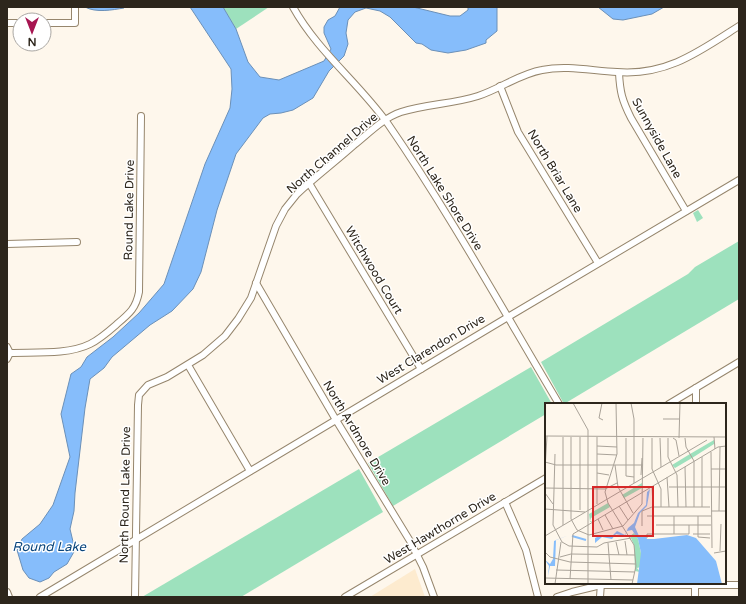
<svg xmlns="http://www.w3.org/2000/svg" width="746" height="604" font-family="'Varela Round',sans-serif">
  <style>
    .built { fill: #fdebcf }
    .green { fill: #9de1bd }
    .water { fill: #86bdfb; stroke: #6b90b8 }
    .lines { fill: none; stroke-linecap: round; stroke-linejoin: round }
    .street-casing { stroke: #96866d; stroke-width: 8 }
    .street { stroke: #fff; stroke-width: 6 }
    .labels { text-anchor: middle; dominant-baseline: central; stroke-width: 3; stroke-linejoin: round; paint-order: stroke }
    .street-label { font-size: 12px; fill: #2d261c; stroke: #fff }
    .water-label { font-size: 13px; font-style: italic; fill: #09457c; stroke: #fff }
    .inset-river { fill: none; stroke: #86bdfb; stroke-width: 2 }
    .inset-road { fill: none; stroke: #aaa399; stroke-width: 1 }
    .view { fill: #d62828; fill-opacity: 0.15; stroke: #d62828; stroke-width: 2 }
    .inset-edge { fill: none; stroke: #2d261c; stroke-width: 2 }
  </style>
  <rect width="100%" height="100%" fill="#fef7ec"/>
  <polygon class="built" points="415,569 425,597 370,597"/>
  <g class="green">
    <polygon points="223,7 269,7 236,29"/>
    <polygon points="698,210 703,218 697,222 693,213"/>
    <polygon points="739,241 739,299 564,404 541,362 688,274 695,267"/>
    <polygon points="531,367 552,404 546,404 546,414 393,506 368,463"/>
    <polygon points="359,469 383,512 241,597 142,597"/>
  </g>
  <g class="water">
    <path d="M 85,7 L 124,7 L 124,8 C 112,10 96,13 85,7 Z"/>
    <polygon points="190,7 223,7 236,29 248,62 260,77 279,80 324,61 331,49 324,33 324,27 328,20 335,16 340,7 413,7 450,16 460,16 468,10 468,7 497,7 497,31 486,40 486,43 466,50 448,53 431,50 422,44 416,43 390,17 380,11 366,8 355,12 348,20 346,33 348,44 344,56 329,71 313,98 293,110 281,113 270,114 263,118 236,154 217,210 201,272 193,289 172,311 150,325 112,357 104,368 90,379 85,408 75,493 74,511 70,529 75,550 67,564 54,572 49,578 40,582 29,578 23,570 17,550 22,539 40,524 53,505 70,457 61,414 71,374 81,367 87,357 113,337 139,313 164,284 205,164 230,108 232,89 231,69"/>
    <polygon points="598,7 664,7 652,14 623,20 613,19"/>
  </g>
  <g class="lines">
    <g class="street-casing">
      <g id="street">
        <path d="M 293,7 C 318,52 359,83 388,124 C 450,214 503,310 559,404"/>
        <polyline points="7,23 20,23"/>
        <polyline points="44,23 75,23 75,7"/>
        <path d="M 619,73 C 620,92 622,100 631,118 L 686,211"/>
        <polyline points="500,86 518,132 598,263"/>
        <polyline points="309,183 421,369"/>
        <polyline points="7,244 77,242"/>
        <polyline points="256,283 336,420 410,541 423,567 434,597"/>
        <polyline points="7,347 10,353 7,359"/>
        <path d="M 10,353 C 34,352 68,355 90,344 C 100,339 109,331 117,324 C 130,313 136,308 139,292 L 141,116"/>
        <polyline points="188,365 250,471"/>
        <polyline points="669,404 739,362"/>
        <polyline points="696,404 696,388"/>
        <polyline points="505,502 526,550 538,597"/>
        <polyline points="695,583 695,597"/>
        <polyline points="7,592 9,597"/>
        <polyline points="40,597 508,317 739,180"/>
        <path d="M 135,597 L 138,405 L 139,395 L 148,385 L 167,377 L 203,355 L 225,336 L 238,319 L 251,298 L 276,226 L 285,209 L 297,194 C 315,177 335,162 354,145 C 368,134 383,118 401,112 C 426,104 453,104 478,96 C 500,89 519,74 542,70 C 567,65 593,71 617,72 C 667,76 700,51 739,26"/>
        <polyline points="345,597 546,478"/>
        <polyline points="557,597 572,592 601,585 739,585"/>
        <polyline points="600,597 601,583"/>
      </g>
    </g>
    <use href="#street" class="street"/>
  </g>
  <g class="labels">
    <g class="street-label">
      <text transform="translate(657 138) rotate(61)">Sunnyside Lane</text>
      <text transform="translate(332 153) rotate(-41)">North Channel Drive</text>
      <text transform="translate(555 171) rotate(59)">North Briar Lane</text>
      <text transform="translate(445 193) rotate(58)">North Lake Shore Drive</text>
      <text transform="translate(129 210) rotate(-89)">Round Lake Drive</text>
      <text transform="translate(374 270) rotate(59)">Witchwood Court</text>
      <text transform="translate(431 349) rotate(-31)">West Clarendon Drive</text>
      <text transform="translate(357 433) rotate(59)">North Ardmore Drive</text>
      <text transform="translate(125 495) rotate(-89)">North Round Lake Drive</text>
      <text transform="translate(440 528) rotate(-31)">West Hawthorne Drive</text>
    </g>
    <g class="water-label">
      <text x="49" y="547">Round Lake</text>
    </g>
  </g>
  <g transform="translate(545 403)">
    <rect width="181" height="181" fill="#fef7ec"/>
    <path d="M 169,37 L 169,41 L 147,55 L 145,51 ZM 145,51 L 147,55 L 130,65 L 127,62 ZM 97,80 L 97,85 L 79,95 L 77,92 ZM 63,100 L 65,104 L 46,115 L 45,118 L 48,118 L 45,119 L 44,111 ZM 89,130 L 93,136 L 96,150 L 96,164 L 92,165 L 95,169 L 90,168 L 89,142 L 85,133 Z" fill="#9de1bd"/>
    <path d="M 105,86 L 102,103 L 95,110 L 90,124 L 94,133 L 101,132 L 102,136 L 109,136 L 142,132 L 151,135 L 171,158 L 177,181 L 92,181 L 96,150 L 93,136 L 87,127 L 82,128 L 80,133 L 71,131 L 67,136 L 57,134 L 50,140 L 50,135 L 56,132 L 67,133 L 72,128 L 80,132 L 83,125 L 89,120 L 93,110 L 101,102 L 102,89 ZM 24,132 L 11,137 L 10,163 L 5,163 L 3,173 L 4,163 L 0,157 L 5,161 L 8,156 L 9,138 Z" fill="#86bdfb"/>
    <path class="inset-river" d="M 27,133 L 41,137"/>
    <path class="inset-road" d="M 28,0 L 43,27 L 43,181M 57,0 L 54,15 L 58,17M 71,0 L 72,51 L 60,89 L 63,100 L 89,142 L 91,163 L 87,181M 86,0 L 89,16 L 89,80M 118,16 L 134,16M 0,33 L 181,34M 18,34 L 18,122M 26,34 L 26,116 L 32,127 L 44,132 L 78,123 L 97,101 L 98,35M 169,34 L 170,46M 81,35 L 81,73 L 89,74M 107,35 L 107,66 L 116,86 L 116,104M 115,35 L 116,64M 123,35 L 123,54 L 132,72 L 133,104M 128,35 L 131,37 L 134,53M 134,35 L 135,0M 140,35 L 141,44 L 149,58 L 149,104M 52,43 L 72,44M 166,49 L 167,145M 10,51 L 8,122 L 17,139 L 24,143 L 52,144 L 59,140 L 86,135M 52,51 L 72,52M 157,54 L 157,104M 0,59 L 11,62 L 98,62M 70,62 L 73,84 L 88,110M 140,64 L 141,104M 0,66 L 2,33M 166,66 L 181,66M 52,70 L 64,72M 96,72 L 97,55M 122,74 L 124,104M 107,83 L 108,104M 124,84 L 181,84M 0,85 L 60,86 L 72,80M 0,90 L 8,101M 52,101 L 52,34M 74,103 L 83,117M 108,104 L 165,104M 0,106 L 40,109M 35,107 L 35,34M 166,108 L 181,108M 174,108 L 175,44M 60,112 L 68,126M 102,113 L 166,113M 153,113 L 153,134 L 165,135M 53,116 L 58,127M 111,122 L 166,122M 97,123 L 97,108 L 107,104M 129,131 L 129,113M 148,131 L 165,131M 0,133 L 162,37M 102,135 L 102,131 L 144,131 L 144,122M 80,138 L 82,152M 71,139 L 74,152M 63,140 L 66,177M 175,148 L 176,121M 0,149 L 5,154 L 25,159 L 91,161M 169,150 L 181,148M 15,154 L 26,151 L 90,152M 11,167 L 90,169M 0,175 L 88,177M 25,176 L 28,131 L 173,44 L 181,43M 10,181 L 16,139"/>
    <path class="view" d="M 48,84 L 108,84 L 108,133 L 48,133 Z"/>
    <rect width="181" height="181" class="inset-edge"/>
  </g>
  <rect width="746" height="604" fill="none" stroke="#2d261c" stroke-width="16"/>
  <g transform="translate(32 32) rotate(180)"><circle r="19" fill="#ffffff" stroke="#aba8a4"/>
  <path d="M0-3L7 15L0 10L-7 15Z" fill="#a71551"/>
  <text y="-6" font-size="11" font-weight="bold" text-anchor="middle" fill="#2d261c">N</text>
  </g>
</svg>
